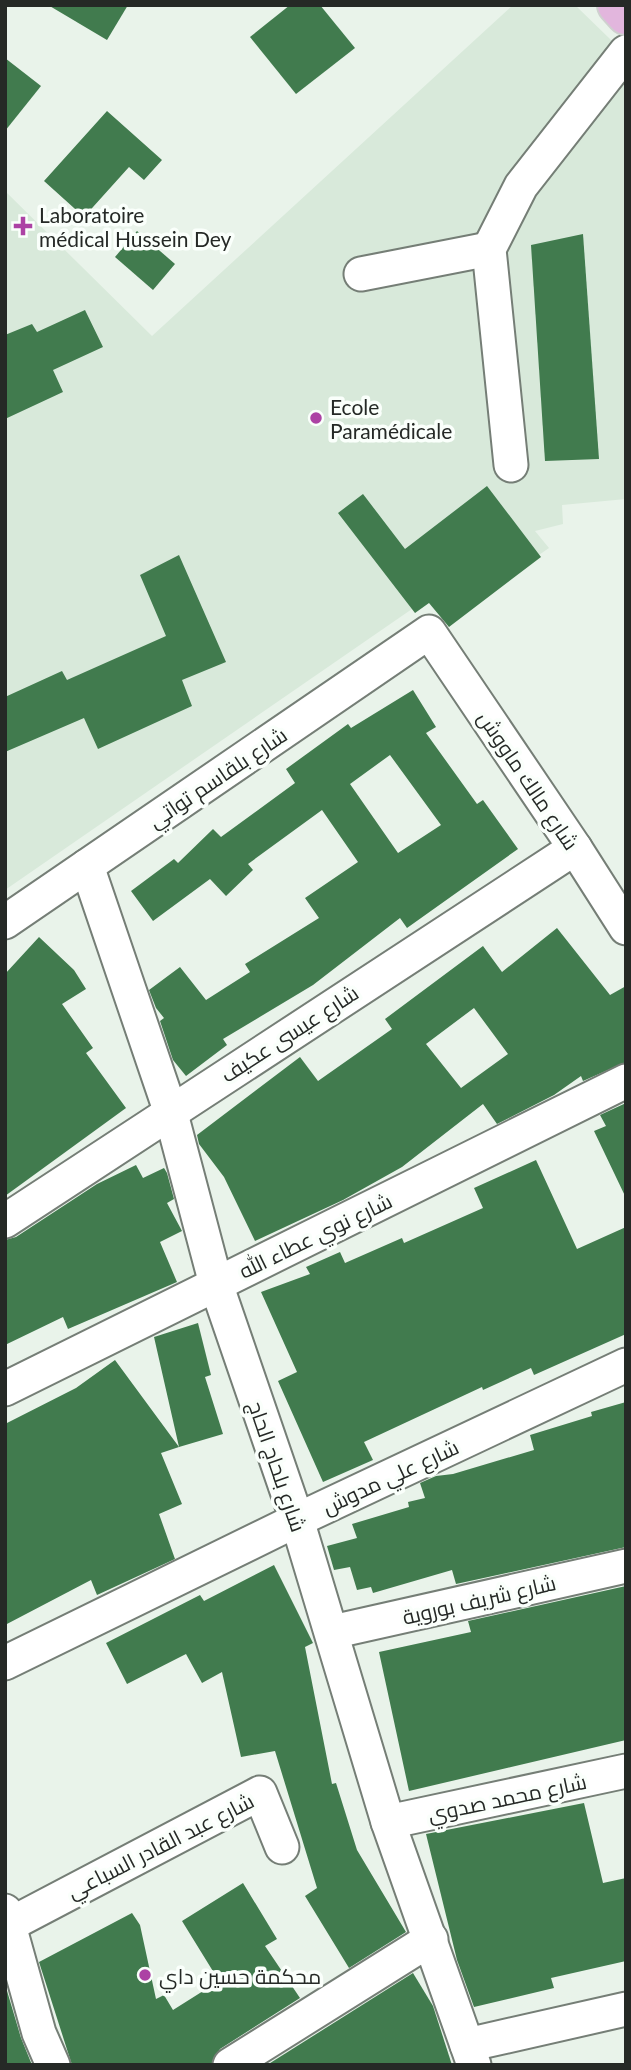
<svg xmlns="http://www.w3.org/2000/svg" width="631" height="2070" font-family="Lato,Cairo,sans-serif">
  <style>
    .built { fill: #d8e9da }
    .building { fill: #417b4e; fill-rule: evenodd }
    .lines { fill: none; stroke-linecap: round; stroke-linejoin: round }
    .minor-casing { stroke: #757e76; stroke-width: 37 }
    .major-casing { stroke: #cfd0cf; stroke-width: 42 }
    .minor { stroke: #fff; stroke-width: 33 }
    .major { stroke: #e2b6dd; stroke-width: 38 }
    .poi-dot { fill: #ac42a4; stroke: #fafffb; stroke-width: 2.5 }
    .labels { text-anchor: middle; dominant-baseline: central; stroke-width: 7; stroke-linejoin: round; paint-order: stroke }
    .poi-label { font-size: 21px; fill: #252926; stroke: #fafffb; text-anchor: start }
    .street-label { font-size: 21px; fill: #252926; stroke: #fafffb }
  </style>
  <rect width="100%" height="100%" fill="#e9f3ea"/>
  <polygon class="built" points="513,5 575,5 610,39 626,61 626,499 562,505 563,524 535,531 549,548 459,610 441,589 5,890 5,191 152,336"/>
  <g class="building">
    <polygon points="48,5 128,5 107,40"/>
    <polygon points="290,5 320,5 355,48 296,94 250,37"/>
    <polygon points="5,58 41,86 5,131"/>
    <polygon points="107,111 162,160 144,180 129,167 84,217 44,181"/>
    <polygon points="137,231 175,264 153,290 115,257"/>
    <polygon points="583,234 599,459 545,461 531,245"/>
    <polygon points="85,310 103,347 53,370 63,392 5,419 5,335 32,324 37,332"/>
    <polygon points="487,486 541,557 449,627 429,603 415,613 338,513 363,494 405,549"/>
    <polygon points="179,555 226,662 182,680 192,706 98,749 84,718 5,752 5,697 62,671 67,680 166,636 140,575"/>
    <path d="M 413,690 L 436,727 L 426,733 L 477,804 L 483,800 L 518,849 L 407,928 L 400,918 L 313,985 L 223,1039 L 227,1045 L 186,1076 L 173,1060 L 160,1021 L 164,1018 L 156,1008 L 149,990 L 180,967 L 206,1000 L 250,972 L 245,964 L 319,918 L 305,898 L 358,862 L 322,810 L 248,864 L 253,870 L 226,896 L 210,879 L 153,921 L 131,891 L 174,859 L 178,863 L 213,829 L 221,837 L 295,783 L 286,769 L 348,724 L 351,728 ZM 390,755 L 441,825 L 398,853 L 350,784 Z"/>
    <path d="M 557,928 L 610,995 L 626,986 L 626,1062 L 583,1081 L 581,1076 L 554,1095 L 497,1124 L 483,1104 L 402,1167 L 343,1200 L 255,1241 L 224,1177 L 199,1144 L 197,1135 L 300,1057 L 318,1081 L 392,1029 L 385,1019 L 483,946 L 502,972 ZM 474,1008 L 508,1054 L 461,1088 L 426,1044 Z"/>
    <polygon points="39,937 74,970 86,989 62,1004 93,1048 86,1053 126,1108 5,1196 5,974"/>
    <polygon points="626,1103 626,1198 594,1131 606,1126 600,1115"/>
    <polygon points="536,1160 577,1249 626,1227 626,1334 534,1375 531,1368 483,1390 482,1387 364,1442 373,1460 323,1482 278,1381 297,1372 261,1292 310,1274 306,1267 340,1252 345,1263 402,1238 404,1243 483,1208 474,1188"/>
    <polygon points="136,1165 143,1178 164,1168 167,1173 174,1199 167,1203 182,1231 160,1242 177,1282 68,1329 63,1317 5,1345 5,1240 16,1237 97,1184"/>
    <polygon points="198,1323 211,1375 205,1377 223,1434 179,1447 154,1337"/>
    <polygon points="115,1360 179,1447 161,1453 182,1504 159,1514 175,1559 97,1595 91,1580 5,1625 5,1424 76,1388"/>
    <polygon points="626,1402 626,1547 456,1584 452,1570 373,1593 371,1587 357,1590 350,1567 334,1570 327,1546 357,1538 352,1524 409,1507 408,1502 425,1498 420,1483 436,1476 453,1474 534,1450 530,1435 592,1416 591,1412"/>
    <polygon points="274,1565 313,1643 305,1647 332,1784 336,1783 357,1850 406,1932 349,1968 305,1896 317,1888 275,1751 241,1757 222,1672 202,1683 186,1654 127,1684 106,1643 200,1595 204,1601"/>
    <polygon points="626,1586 626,1740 409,1791 379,1652 471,1632 468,1621"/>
    <polygon points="584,1803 603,1883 626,1878 626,1961 551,1978 554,1988 474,2007 457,1960 426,1834"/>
    <polygon points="243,1883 277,1939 265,1946 300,1998 220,2049 211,2065 72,2065 39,1962 132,1913 140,1925 156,1999 164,1995 173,2010 219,1981 182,1921"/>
    <polygon points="413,1973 433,2006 452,2065 267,2065"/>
    <polygon points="5,1984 21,2038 32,2065 5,2065"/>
  </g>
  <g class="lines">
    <g class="minor-casing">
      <g id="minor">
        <polyline points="361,274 489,249"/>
        <polyline points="511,465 489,249 521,186 626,52"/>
        <polyline points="87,866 170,1110 216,1284 297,1520 388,1822 474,2065"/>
        <polyline points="5,922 429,632 575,848 626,928"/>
        <polyline points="5,1221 575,848"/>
        <polyline points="5,1389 626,1081"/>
        <polyline points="332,1632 626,1566"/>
        <polyline points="5,1663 297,1520 626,1365"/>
        <polyline points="388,1822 626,1771"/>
        <polyline points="5,1911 39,2033 53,2065"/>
        <polyline points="5,1927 260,1793 282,1847"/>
        <polyline points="467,2045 626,2009"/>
        <polyline points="230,2065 431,1939"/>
      </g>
    </g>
    <g class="major-casing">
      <polyline id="major" points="617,5 626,15"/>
    </g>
    <use href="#minor" class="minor"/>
    <use href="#major" class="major"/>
  </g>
  <g class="poi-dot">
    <path d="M19.5 215.5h7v7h7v7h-7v7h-7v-7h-7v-7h7z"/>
    <circle cx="316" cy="418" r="7"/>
    <circle cx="145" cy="1975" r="7"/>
  </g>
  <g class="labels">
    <g class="poi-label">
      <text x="39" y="214">Laboratoire<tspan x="39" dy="24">médical Hussein Dey</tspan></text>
      <text x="330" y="406">Ecole<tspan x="330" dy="24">Paramédicale</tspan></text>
      <text x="159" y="1975">محكمة حسين داي</text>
    </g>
    <g class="street-label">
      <text transform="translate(217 777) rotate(-34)">شارع بلقاسم تواتي</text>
      <text transform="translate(529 780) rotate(56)">شارع مالك ماووش</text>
      <text transform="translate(289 1033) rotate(-33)">شارع عيسى عكيف</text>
      <text transform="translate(315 1235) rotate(-26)">شارع نوي عطاء الله</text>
      <text transform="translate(278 1466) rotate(71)">شارع بلحاج الحاج</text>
      <text transform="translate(390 1476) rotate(-25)">شارع علي مدوش</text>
      <text transform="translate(479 1599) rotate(-13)">شارع شريف بوروية</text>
      <text transform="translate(507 1797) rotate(-12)">شارع محمد صدوي</text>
      <text transform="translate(160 1845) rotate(-27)">شارع عبد القادر السباعي</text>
    </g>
  </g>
  <rect width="631" height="2070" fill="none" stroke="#252926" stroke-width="14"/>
</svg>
